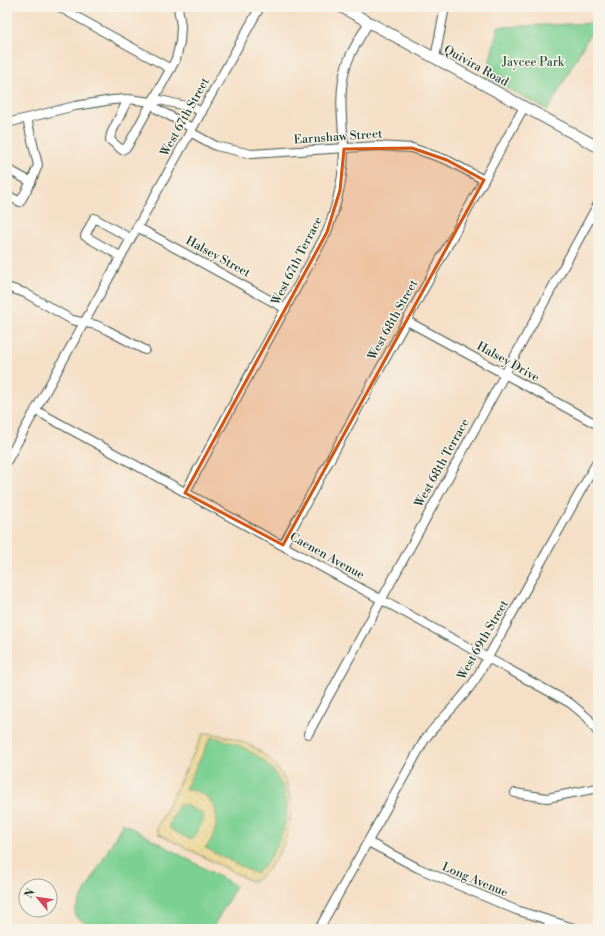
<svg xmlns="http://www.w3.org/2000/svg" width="605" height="936" font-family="'Libre Bodoni',serif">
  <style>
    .green { fill: #7cd093; stroke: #4e8664 }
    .sand { fill: url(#sand-dots); stroke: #868c69; fill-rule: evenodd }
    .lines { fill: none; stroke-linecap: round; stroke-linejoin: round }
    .minor-casing { stroke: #3f554a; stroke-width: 10 }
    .major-casing { stroke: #3f554a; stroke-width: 12 }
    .minor { stroke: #fff; stroke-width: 8 }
    .major { stroke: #fff; stroke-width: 10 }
    .marked { fill: #d45610; fill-opacity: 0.2; stroke: #d45610; stroke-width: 3; stroke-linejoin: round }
    .labels { text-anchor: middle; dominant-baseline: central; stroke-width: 3; stroke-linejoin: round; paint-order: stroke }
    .park-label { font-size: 12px; fill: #325a47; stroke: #f7f3e8 }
    .street-label { font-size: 12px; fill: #1f3d34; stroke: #f7f3e8 }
  </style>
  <defs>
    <pattern id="sand-dots" width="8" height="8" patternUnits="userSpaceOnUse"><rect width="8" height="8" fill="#eeda9e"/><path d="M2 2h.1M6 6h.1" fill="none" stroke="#ccbc89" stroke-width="1.8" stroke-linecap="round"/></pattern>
  </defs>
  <rect width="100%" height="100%" fill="#f7f3e8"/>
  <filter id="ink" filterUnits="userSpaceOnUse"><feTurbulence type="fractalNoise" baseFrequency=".025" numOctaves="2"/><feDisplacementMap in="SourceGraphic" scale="8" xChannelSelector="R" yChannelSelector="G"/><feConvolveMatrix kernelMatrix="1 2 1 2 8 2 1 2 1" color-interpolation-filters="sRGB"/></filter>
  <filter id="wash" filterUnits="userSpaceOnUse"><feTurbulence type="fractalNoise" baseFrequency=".012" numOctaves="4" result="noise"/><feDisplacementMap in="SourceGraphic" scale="16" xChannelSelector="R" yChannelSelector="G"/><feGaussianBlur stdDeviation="0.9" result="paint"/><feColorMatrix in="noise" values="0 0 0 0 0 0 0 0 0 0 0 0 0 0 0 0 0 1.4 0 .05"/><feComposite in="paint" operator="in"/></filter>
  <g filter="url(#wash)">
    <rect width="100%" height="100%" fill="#f5dfc6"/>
    <g class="green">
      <polygon points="596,23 548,110 486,77 498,27"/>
      <path d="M 204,733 C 257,737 302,772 288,830 C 283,851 270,870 253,882 L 159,834 L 157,828 Z"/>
      <polygon points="123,823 236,886 212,929 97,929 76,917 75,910"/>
    </g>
    <path class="sand" d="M 204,733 C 257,737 302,772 288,830 C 283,851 270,870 253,882 L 159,834 L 157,828 ZM 211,737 C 262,746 303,785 280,839 C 275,852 267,864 256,874 L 205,848 C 220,831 223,802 198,792 C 194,790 189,790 185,789 ZM 183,804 L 202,813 L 204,818 L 195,837 L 189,839 L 170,829 L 169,825 L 179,805 Z"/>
  </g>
  <g filter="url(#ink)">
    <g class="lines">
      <g class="minor-casing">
        <g id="minor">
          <polyline points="59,7 171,69"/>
          <polyline points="435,58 445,7"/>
          <polyline points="128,99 111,134 110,140 122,150 127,147 176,59 180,42 181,26 178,7"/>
          <polyline points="152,102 157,109 192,128"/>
          <polyline points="7,123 75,106 112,100 128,99 152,102 160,100 194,108 202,112"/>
          <polyline points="190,132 216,146 251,154 377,146 412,148 447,160 484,180"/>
          <polyline points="7,179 11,171 31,182"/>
          <polyline points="7,195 20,202 31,182 38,165 27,119"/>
          <polyline points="137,227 286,309"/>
          <polyline points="120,256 85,236 94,218 130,238"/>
          <polyline points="7,287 25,293 72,320 96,325 107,330 145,350"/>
          <polyline points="407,321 598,425"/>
          <polyline points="35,410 570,703 588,718 598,733"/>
          <polyline points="7,461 260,7"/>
          <path d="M 185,493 L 327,232 C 337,205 344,177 344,148 C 343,126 339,103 343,80 C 346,58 358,41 369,22"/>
          <polyline points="283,545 524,107"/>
          <polyline points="308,734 598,204"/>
          <polyline points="515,793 547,798 598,788"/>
          <polyline points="368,842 418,868 516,910 577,929"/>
          <path d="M 319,929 L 425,739 C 442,717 463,700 477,677 L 598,460"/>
          <polyline points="546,929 550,922"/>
        </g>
      </g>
      <g class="major-casing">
        <polyline id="major" points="341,7 598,147"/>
      </g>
      <use href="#minor" class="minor"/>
      <use href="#major" class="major"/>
    </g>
  </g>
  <path class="marked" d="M 412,148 L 447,160 L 484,180 L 283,545 L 185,493 L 327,232 L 340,190 L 344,149 Z"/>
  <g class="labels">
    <g class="park-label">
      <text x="533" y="62">Jaycee Park</text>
    </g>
    <g class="street-label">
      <text transform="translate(476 66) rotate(29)">Quivira Road</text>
      <text transform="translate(185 117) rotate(-61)">West 67th Street</text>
      <text transform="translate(338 137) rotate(-4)">Earnshaw Street</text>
      <text transform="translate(218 257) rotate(29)">Halsey Street</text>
      <text transform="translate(297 261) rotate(-63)">West 67th Terrace</text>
      <text transform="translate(393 320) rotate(-61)">West 68th Street</text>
      <text transform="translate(508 362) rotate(29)">Halsey Drive</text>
      <text transform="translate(442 463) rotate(-61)">West 68th Terrace</text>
      <text transform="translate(327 556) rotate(29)">Caenen Avenue</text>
      <text transform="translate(483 640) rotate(-60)">West 69th Street</text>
      <text transform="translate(475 880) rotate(23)">Long Avenue</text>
    </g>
  </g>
  <rect width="605" height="936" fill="none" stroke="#f7f3e8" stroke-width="24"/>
  <g transform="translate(38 898) rotate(299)"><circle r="19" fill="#f7f3e8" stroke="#a1aaa0"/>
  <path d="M0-3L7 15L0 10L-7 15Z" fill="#d1495b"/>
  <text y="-6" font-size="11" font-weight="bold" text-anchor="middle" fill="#1f3d34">N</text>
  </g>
</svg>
